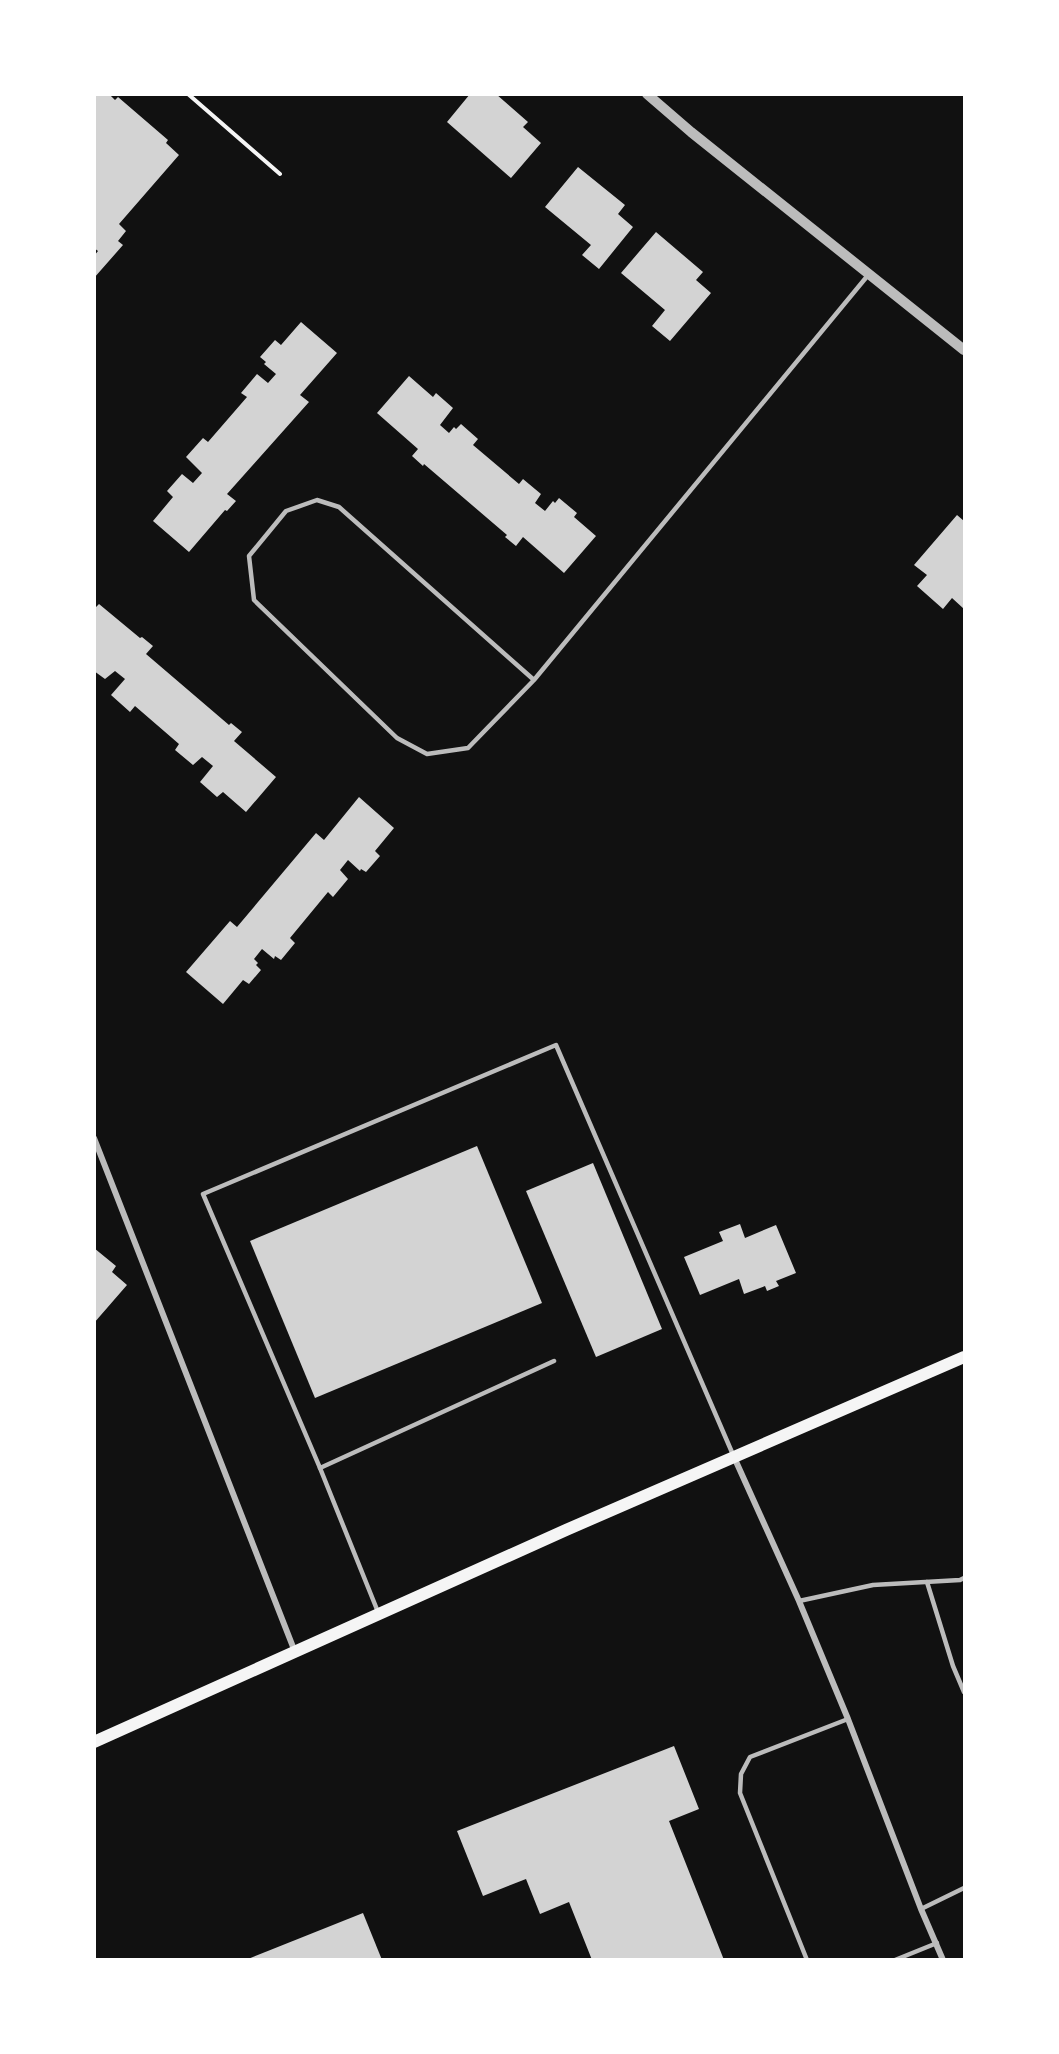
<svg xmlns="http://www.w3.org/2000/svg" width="1059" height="2054" font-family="Raleway,sans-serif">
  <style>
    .building { fill: #d3d3d3 }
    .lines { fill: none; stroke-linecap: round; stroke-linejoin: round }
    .path { stroke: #f5f5f5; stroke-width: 4 }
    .service { stroke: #bcbcbc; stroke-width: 4.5 }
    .minor { stroke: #bcbcbc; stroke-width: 6 }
    .tertiary { stroke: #bcbcbc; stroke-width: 10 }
    .secondary { stroke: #f5f5f5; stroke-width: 12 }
  </style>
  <rect width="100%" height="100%" fill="#111"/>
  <g class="building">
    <polygon points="97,94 109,94 115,100 118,97 168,140 166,143 179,155 119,224 126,231 118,241 123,245 94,278 94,256 98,251 94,248 94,97"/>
    <polygon points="470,94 496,94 528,122 523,127 541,143 511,178 447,122"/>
    <polygon points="578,167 625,205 618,214 633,227 599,269 582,255 591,245 545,207"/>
    <polygon points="656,232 703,272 696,280 711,293 670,341 652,326 665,310 621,273"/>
    <polygon points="301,322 337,353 300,395 309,402 227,494 236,501 227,511 225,510 189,552 153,521 173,497 167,491 182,474 193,483 202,473 186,457 203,438 208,442 247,397 241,393 257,374 268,383 276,374 264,364 266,362 260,357 275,340 281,345"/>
    <polygon points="409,376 433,397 436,393 453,408 440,425 449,433 454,427 456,429 461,424 478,439 473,445 519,484 523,479 541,494 535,503 545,511 553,501 555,503 559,498 577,513 574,517 596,536 564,573 523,537 516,546 505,537 507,535 424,464 423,466 412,456 418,449 377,413"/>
    <polygon points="957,515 964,521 964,609 952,598 943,609 917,586 927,575 914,565"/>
    <polygon points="99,604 140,638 142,637 153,646 146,654 229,725 231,723 242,732 234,741 276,777 246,812 223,792 217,797 200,782 213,766 202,757 193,765 175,750 179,744 135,706 130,712 111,695 125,679 115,671 105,679 94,671 94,609"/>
    <polygon points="359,797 394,828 375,851 380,856 366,872 361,869 360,871 348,860 340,870 348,879 333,897 328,892 290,938 295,943 281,960 275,956 274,959 262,949 254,959 258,963 256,965 261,970 249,984 243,980 223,1004 186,972 230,921 237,927 316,833 324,840"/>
    <polygon points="477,1146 542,1303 315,1398 250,1241"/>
    <polygon points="593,1163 662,1329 596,1357 526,1191"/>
    <polygon points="740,1224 745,1238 776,1225 796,1273 776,1281 779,1286 767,1291 765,1286 744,1294 739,1279 700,1295 684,1257 723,1241 719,1232"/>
    <polygon points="94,1248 116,1266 112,1272 127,1285 94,1323"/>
    <polygon points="674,1746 699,1809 669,1821 724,1960 592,1960 569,1902 540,1914 526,1879 483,1896 457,1831"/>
    <polygon points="363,1913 382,1960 248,1960 248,1959"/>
  </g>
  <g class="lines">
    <polyline class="path" points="188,94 280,174"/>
    <g class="service">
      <polyline points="534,680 339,507 317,500 286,511 249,556 254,600 397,738 427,754 468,748 534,680 869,274"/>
      <polyline points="320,1468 554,1361"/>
      <polyline points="927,1582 953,1666 964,1692"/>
      <polyline points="799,1601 873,1585 960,1580 964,1578"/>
      <polyline points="378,1612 320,1468 203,1194 556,1045 734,1457"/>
      <polyline points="921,1909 964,1888"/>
      <polyline points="807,1960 740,1793 741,1774 750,1757 848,1719"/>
      <polyline points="895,1960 937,1943"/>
    </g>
    <g class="minor">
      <polyline points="94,1138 295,1652"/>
      <polyline points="734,1457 799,1601 848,1719 921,1909 943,1960"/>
    </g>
    <polyline class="tertiary" points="647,94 691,132 964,350"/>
    <polyline class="secondary" points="94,1742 566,1530 964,1357"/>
  </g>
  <rect width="1059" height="2054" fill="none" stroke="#ffffff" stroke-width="192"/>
</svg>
